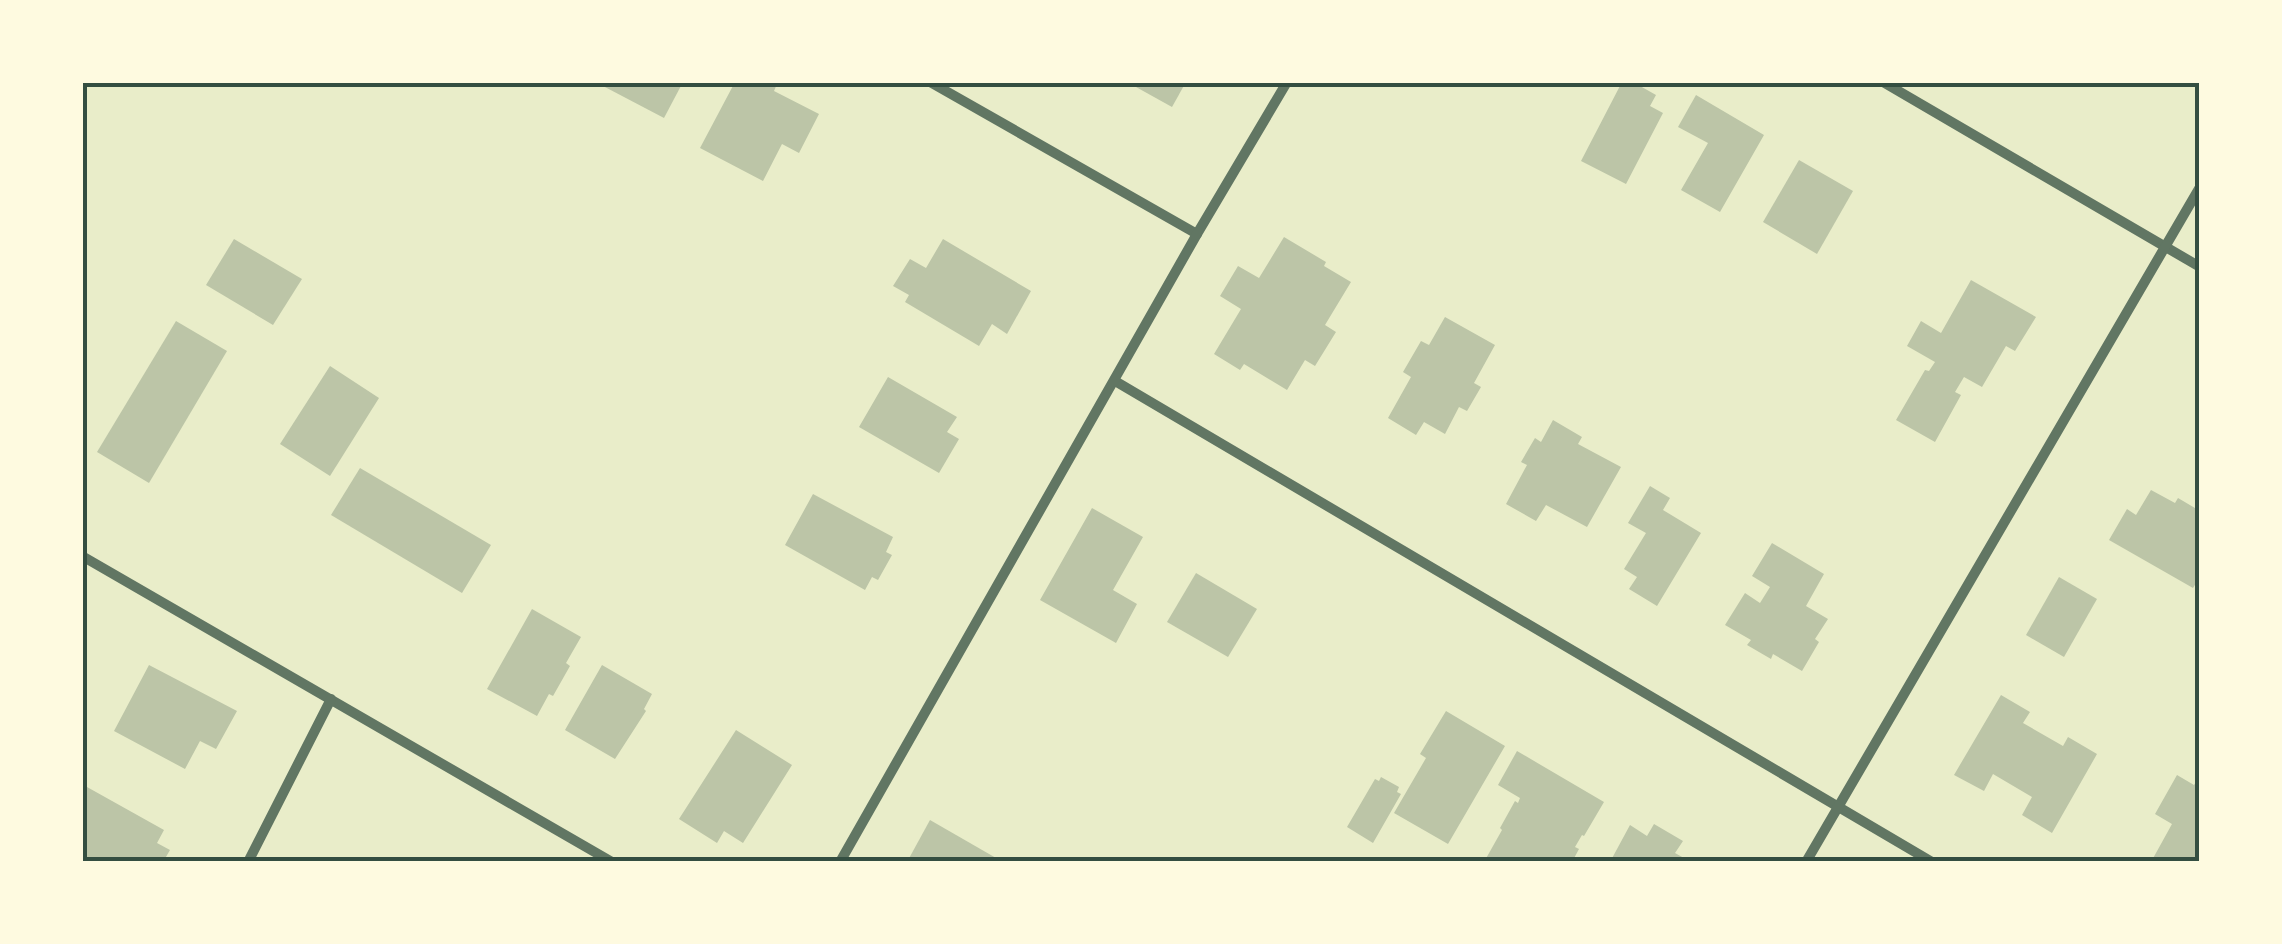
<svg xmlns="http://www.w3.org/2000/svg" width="2282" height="944" font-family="'Noto Sans',sans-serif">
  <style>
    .building { fill: #bcc5a7 }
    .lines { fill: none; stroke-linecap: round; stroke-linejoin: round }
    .minor { stroke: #617663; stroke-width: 10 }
    .neatline { fill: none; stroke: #344e41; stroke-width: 4 }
  </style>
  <rect width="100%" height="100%" fill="#e9edc9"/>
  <g class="building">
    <polygon points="605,82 683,82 664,118 603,86"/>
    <polygon points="735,82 774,82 777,84 774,91 819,114 799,153 782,144 763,181 700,148"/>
    <polygon points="1127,82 1186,82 1172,107"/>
    <polygon points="1622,82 1633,82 1656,95 1650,106 1663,113 1626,184 1581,161"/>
    <polygon points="1696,95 1764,135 1720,212 1681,190 1708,143 1678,127"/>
    <polygon points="1799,160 1853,191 1817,254 1763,222"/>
    <polygon points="1284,237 1326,262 1324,266 1351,282 1325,325 1336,332 1315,366 1305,360 1287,390 1244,364 1240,370 1214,354 1241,309 1220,296 1238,266 1259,278"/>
    <polygon points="234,239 302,279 273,325 206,285"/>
    <polygon points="943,239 1031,291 1007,334 992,324 979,346 905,302 909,295 893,286 910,259 926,268"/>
    <polygon points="1971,280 2036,317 2015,351 2006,346 1982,387 1964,377 1955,392 1961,395 1935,442 1896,420 1925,370 1929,371 1935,362 1907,346 1921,321 1941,333"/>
    <polygon points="1445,317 1495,345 1474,383 1481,387 1467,411 1459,407 1445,434 1424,422 1416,435 1388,418 1411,377 1403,372 1421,341 1429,345"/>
    <polygon points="176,321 227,351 149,483 97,452"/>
    <polygon points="330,366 379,398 330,476 280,444"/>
    <polygon points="888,377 957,417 947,432 959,439 939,473 859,427"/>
    <polygon points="1553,420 1582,437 1578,444 1621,467 1587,527 1546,505 1536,521 1506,504 1527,465 1521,462 1535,438 1541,442"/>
    <polygon points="360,468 491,545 462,593 331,515"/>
    <polygon points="1650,486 1670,498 1663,510 1701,533 1657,606 1629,589 1637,577 1624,569 1646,533 1628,523"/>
    <polygon points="2151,490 2175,503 2178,498 2200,511 2200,577 2193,588 2109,540 2127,509 2136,515"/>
    <polygon points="813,494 893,537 886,552 892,555 878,580 872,577 865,590 785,545"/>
    <polygon points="1092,508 1143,537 1113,590 1137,604 1116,643 1040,600"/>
    <polygon points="1772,543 1824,574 1806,606 1828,619 1815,639 1819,642 1802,671 1773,654 1771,659 1747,645 1751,640 1725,625 1745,593 1760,603 1770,587 1752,576"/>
    <polygon points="1196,573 1257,609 1228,657 1167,622"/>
    <polygon points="2059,577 2097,599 2064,657 2026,635"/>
    <polygon points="532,609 581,637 566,663 570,666 553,696 549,694 537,716 487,689"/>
    <polygon points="149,665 237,711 216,749 200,741 185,769 114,731"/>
    <polygon points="602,665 652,694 644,709 646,711 615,759 565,730"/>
    <polygon points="2001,695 2030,712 2023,723 2063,746 2068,737 2097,754 2052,833 2022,815 2032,797 1993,774 1984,791 1954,775"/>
    <polygon points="1446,711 1505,746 1448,844 1394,813 1426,758 1420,754"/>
    <polygon points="736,730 792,765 743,843 724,831 717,843 679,819"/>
    <polygon points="1517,751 1604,802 1584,836 1582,835 1575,847 1579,849 1572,862 1484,862 1502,830 1500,828 1515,801 1518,803 1520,798 1498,785"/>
    <polygon points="2177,775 2194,785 2200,776 2200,862 2151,862 2172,824 2155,814"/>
    <polygon points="1381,777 1399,787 1397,792 1401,794 1373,843 1347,827 1375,779 1379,781"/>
    <polygon points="87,787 164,830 157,843 170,850 163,862 82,862 82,795"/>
    <polygon points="930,820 1003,862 907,862"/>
    <polygon points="1654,824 1683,841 1675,853 1691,862 1610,862 1630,825 1647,836"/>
  </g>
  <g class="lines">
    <g class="minor">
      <polyline points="930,82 1197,234"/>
      <polyline points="1883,82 2200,267"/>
      <polyline points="1115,381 1932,862"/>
      <polyline points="82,556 612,862"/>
      <polyline points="248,862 331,699"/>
      <polyline points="840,862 1197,234 1287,82"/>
      <polyline points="1806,862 2200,187"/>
    </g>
  </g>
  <rect width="2282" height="944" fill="none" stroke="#fefae0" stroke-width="170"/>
  <rect x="85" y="85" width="2112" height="774" class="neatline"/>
</svg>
